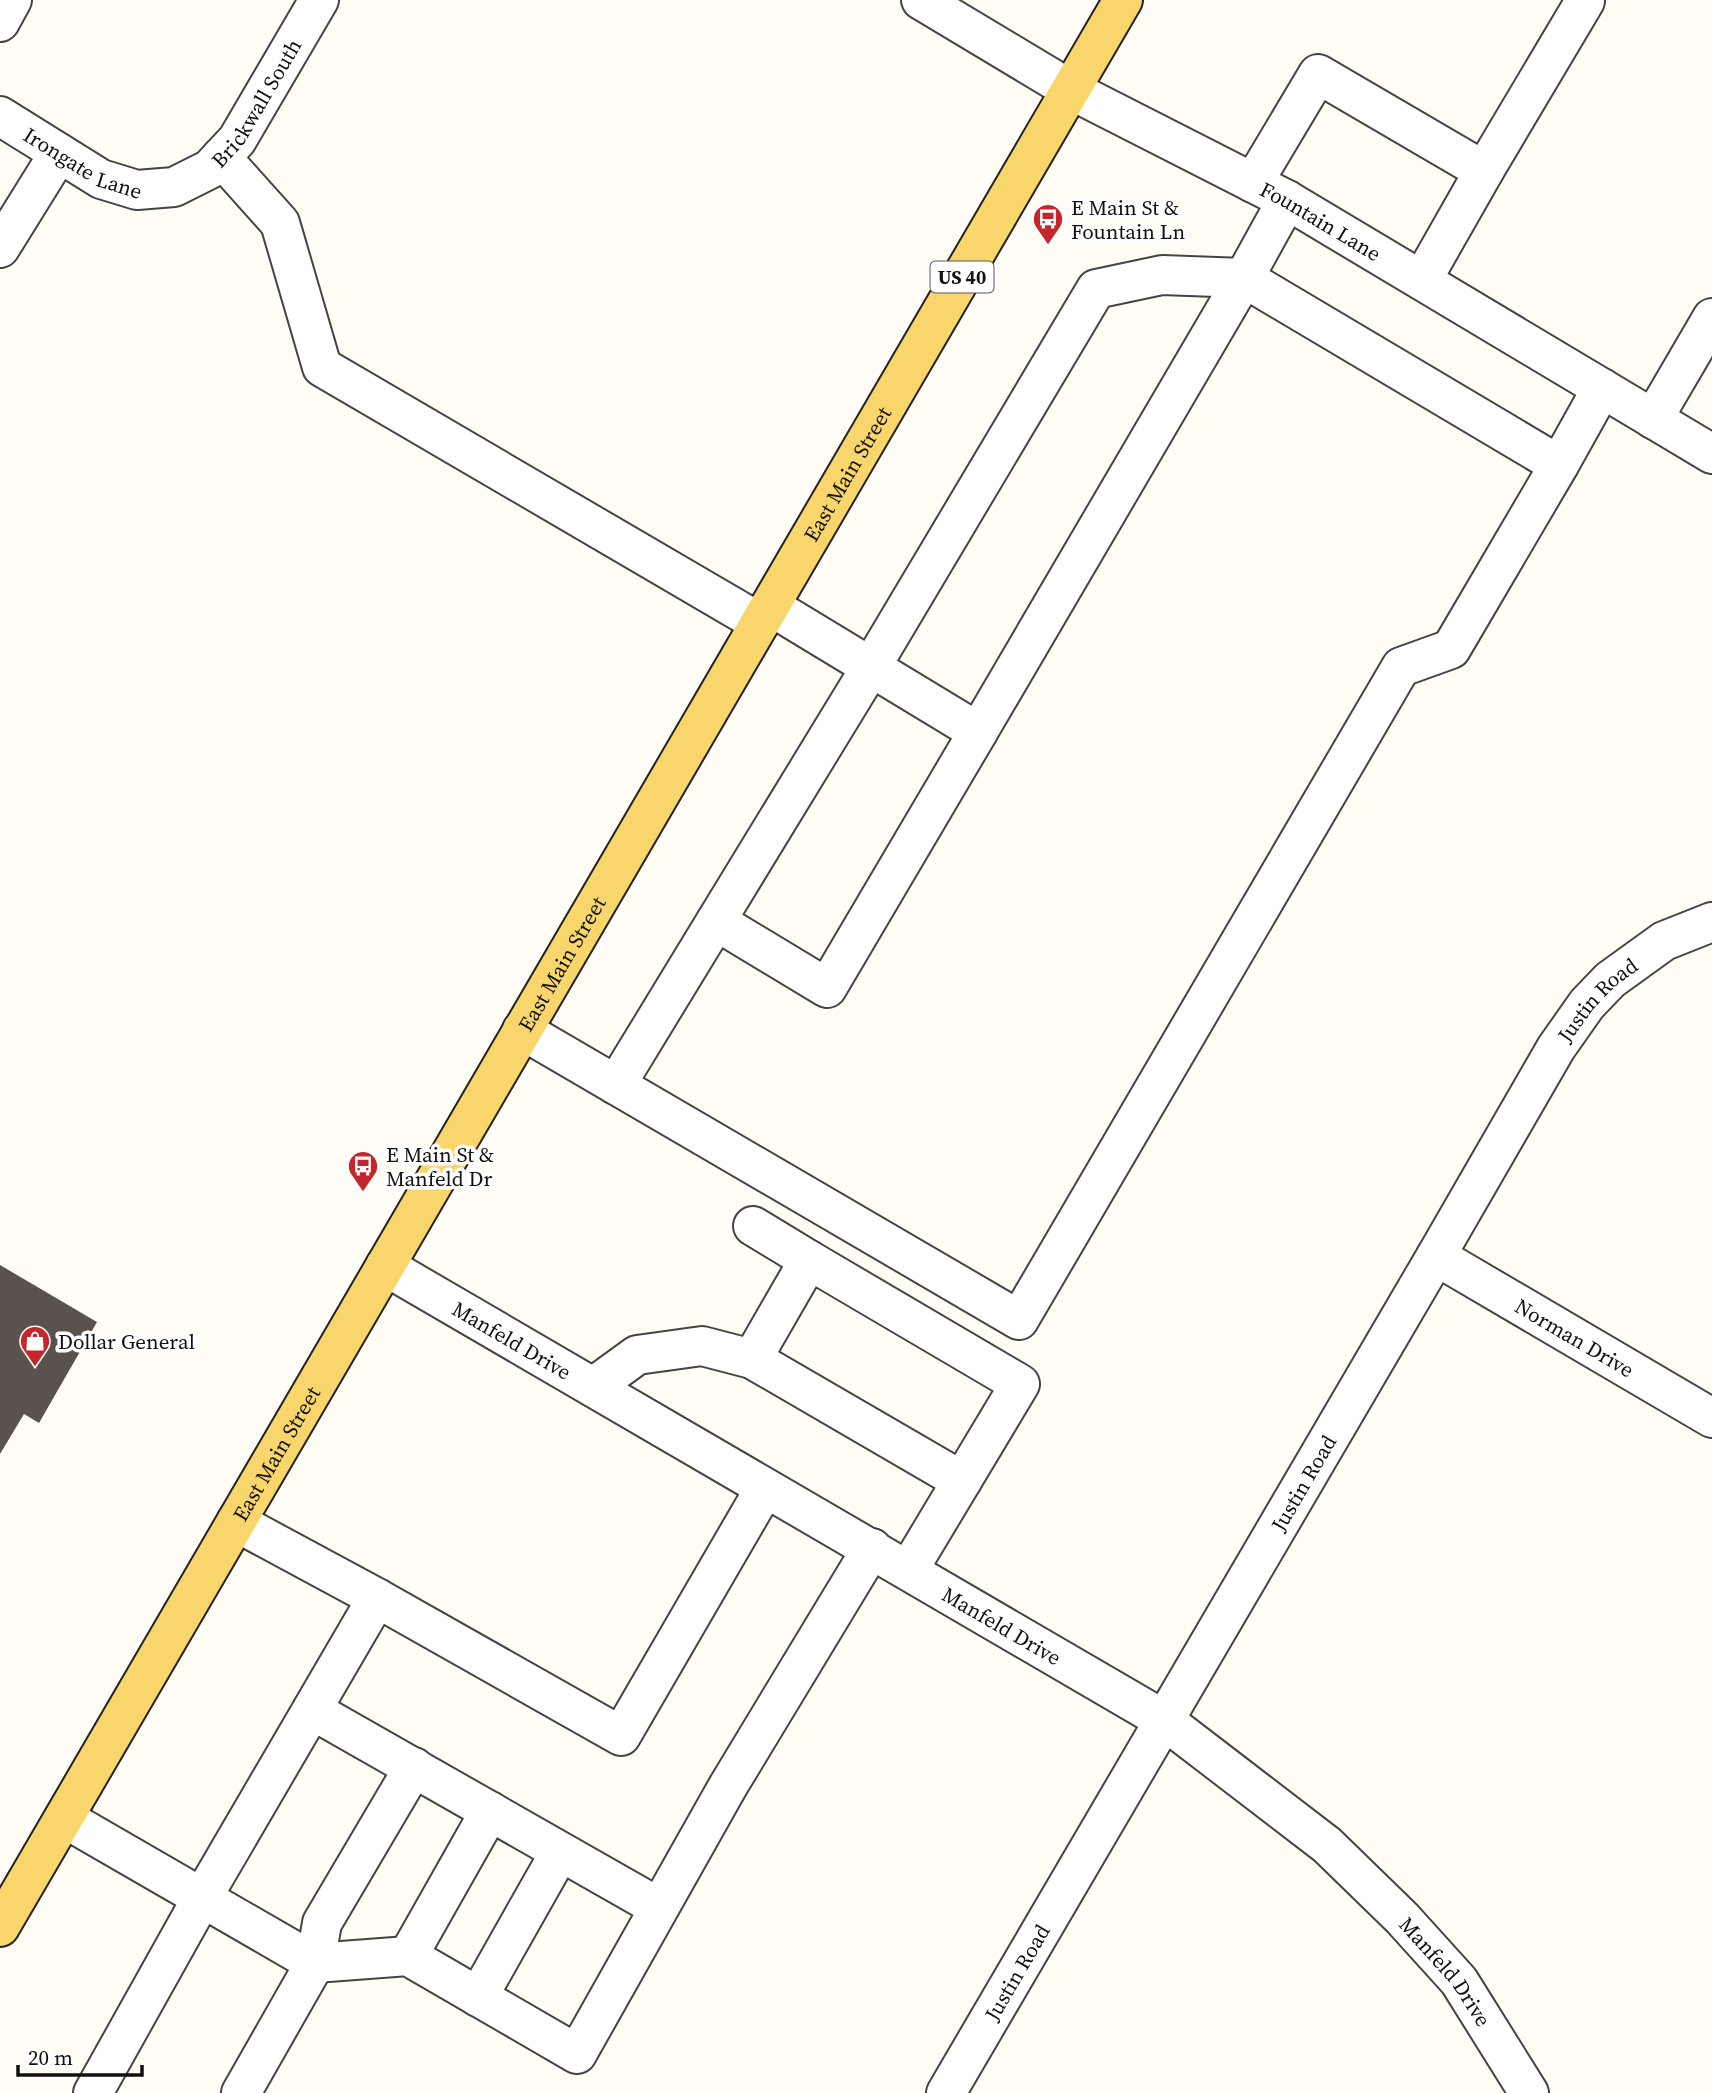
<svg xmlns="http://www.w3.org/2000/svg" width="1712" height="2093" font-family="'Source Serif 4',serif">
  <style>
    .building { fill: #5a524d }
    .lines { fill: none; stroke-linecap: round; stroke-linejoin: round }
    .minor-casing { stroke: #444; stroke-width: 42 }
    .major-casing { stroke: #222; stroke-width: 42 }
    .minor { stroke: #fff; stroke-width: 38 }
    .major { stroke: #f9d66b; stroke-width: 38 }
    .labels { text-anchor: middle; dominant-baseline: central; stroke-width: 7; stroke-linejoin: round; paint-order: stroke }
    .shield { fill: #fff; stroke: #585858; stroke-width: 2 }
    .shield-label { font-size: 19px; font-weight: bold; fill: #111 }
    .street-label { font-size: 21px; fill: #111; stroke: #fff }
    .poi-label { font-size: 21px; fill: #111; stroke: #fff; text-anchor: start }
  </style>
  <rect width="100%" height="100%" fill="#fffdf5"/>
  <polygon class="building" points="0,1265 97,1322 39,1423 24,1414 0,1454"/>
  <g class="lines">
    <g class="minor-casing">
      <g id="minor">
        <path id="s1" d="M 921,0 L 1071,90 L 1287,200 L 1712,454"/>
        <polyline points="0,22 12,0"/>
        <path id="s2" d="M 0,116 L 101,179 L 137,190 L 174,187 L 210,169 L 237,140 L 319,0"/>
        <polyline points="221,157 280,223 322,367 760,623"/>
        <polyline points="1253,183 1318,74 1484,171 1585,1"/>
        <polyline points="0,248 59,153"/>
        <polyline points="1422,280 1484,171"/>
        <polyline points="1653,419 1712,318"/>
        <polyline points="1559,465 1602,388"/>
        <polyline points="978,732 827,988 716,921 871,667 1096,289 1162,275 1244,278 1287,200"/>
        <polyline points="522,1030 1019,1320 1401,667 1451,649 1559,465 1244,278 978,732 770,606"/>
        <polyline points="616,1085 716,921"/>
        <polyline points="753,1226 809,1260"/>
        <path id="s3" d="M 1436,1256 L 1712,1418"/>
        <path id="s4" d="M 385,1266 L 1164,1720 L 1327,1845 L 1402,1918 L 1459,1981 L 1529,2093"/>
        <polyline points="752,1359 809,1260 1020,1384 909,1569"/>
        <polyline points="593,1387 637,1355 702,1346 752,1359 962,1481"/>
        <polyline points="377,1598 621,1736 765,1488"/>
        <polyline points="312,1710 658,1907"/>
        <polyline points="414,1767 322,1923 315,1963 408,1956 577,2054 728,1786 872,1548"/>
        <polyline points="64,1818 315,1963 241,2093"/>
        <polyline points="408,1956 490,1811"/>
        <polyline points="478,1997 560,1852"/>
        <polyline points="93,2093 202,1898 377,1598 236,1522"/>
        <path id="s5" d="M 946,2093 L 1436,1256 L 1556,1048 L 1587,1004 L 1610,980 L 1664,941 L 1712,922"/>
      </g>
    </g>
    <g class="major-casing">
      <g id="major">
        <path id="s6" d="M 0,1927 L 1123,0"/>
      </g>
    </g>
    <use href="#minor" class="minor"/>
    <use href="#major" class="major"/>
  </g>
  <defs>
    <g id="bus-pin" transform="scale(1.575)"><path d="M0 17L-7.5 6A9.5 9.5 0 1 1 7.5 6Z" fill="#c4262e" stroke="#fff"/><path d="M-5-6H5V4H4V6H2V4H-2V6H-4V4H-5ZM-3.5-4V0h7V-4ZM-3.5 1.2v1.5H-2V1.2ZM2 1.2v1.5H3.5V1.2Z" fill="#fff"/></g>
    <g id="shop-pin" transform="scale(1.575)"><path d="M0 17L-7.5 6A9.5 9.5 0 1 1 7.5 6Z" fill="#c4262e" stroke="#fff"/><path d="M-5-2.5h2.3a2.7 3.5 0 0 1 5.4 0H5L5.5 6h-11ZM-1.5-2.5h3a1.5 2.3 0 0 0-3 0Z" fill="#fff"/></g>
  </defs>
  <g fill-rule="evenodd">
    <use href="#bus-pin" x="1048" y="219"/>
    <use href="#bus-pin" x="363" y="1166"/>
    <use href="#shop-pin" x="35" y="1341"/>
  </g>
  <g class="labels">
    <rect class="shield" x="930.5" y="261.5" width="63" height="31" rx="5"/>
    <g class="shield-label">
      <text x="962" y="277">US 40</text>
    </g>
    <g class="street-label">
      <text stroke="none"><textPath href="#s2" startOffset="315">Brickwall South</textPath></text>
      <text stroke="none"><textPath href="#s2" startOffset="96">Irongate Lane</textPath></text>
      <text stroke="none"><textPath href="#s1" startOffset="457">Fountain Lane</textPath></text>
      <text stroke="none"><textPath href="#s6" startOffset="1682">East Main Street</textPath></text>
      <text stroke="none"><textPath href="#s6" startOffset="1115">East Main Street</textPath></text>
      <text stroke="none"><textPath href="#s5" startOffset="1274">Justin Road</textPath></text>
      <text stroke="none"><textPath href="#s3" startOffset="161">Norman Drive</textPath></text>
      <text stroke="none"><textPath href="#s4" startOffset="147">Manfeld Drive</textPath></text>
      <text stroke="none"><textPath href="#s6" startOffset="548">East Main Street</textPath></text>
      <text stroke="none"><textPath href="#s5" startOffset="707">Justin Road</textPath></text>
      <text stroke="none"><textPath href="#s4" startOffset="714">Manfeld Drive</textPath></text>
      <text stroke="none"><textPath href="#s5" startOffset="140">Justin Road</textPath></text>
      <text stroke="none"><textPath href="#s4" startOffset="1281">Manfeld Drive</textPath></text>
    </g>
    <g class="poi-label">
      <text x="1071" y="207">E Main St &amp;<tspan x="1071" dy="24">Fountain Ln</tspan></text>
      <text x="386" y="1154">E Main St &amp;<tspan x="386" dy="24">Manfeld Dr</tspan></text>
      <text x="58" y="1341">Dollar General</text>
    </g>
  </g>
  <path d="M18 2065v10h124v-10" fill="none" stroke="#111111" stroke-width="3.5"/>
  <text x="28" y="2065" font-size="21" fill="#111111" stroke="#ffffff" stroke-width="5" paint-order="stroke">20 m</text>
</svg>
